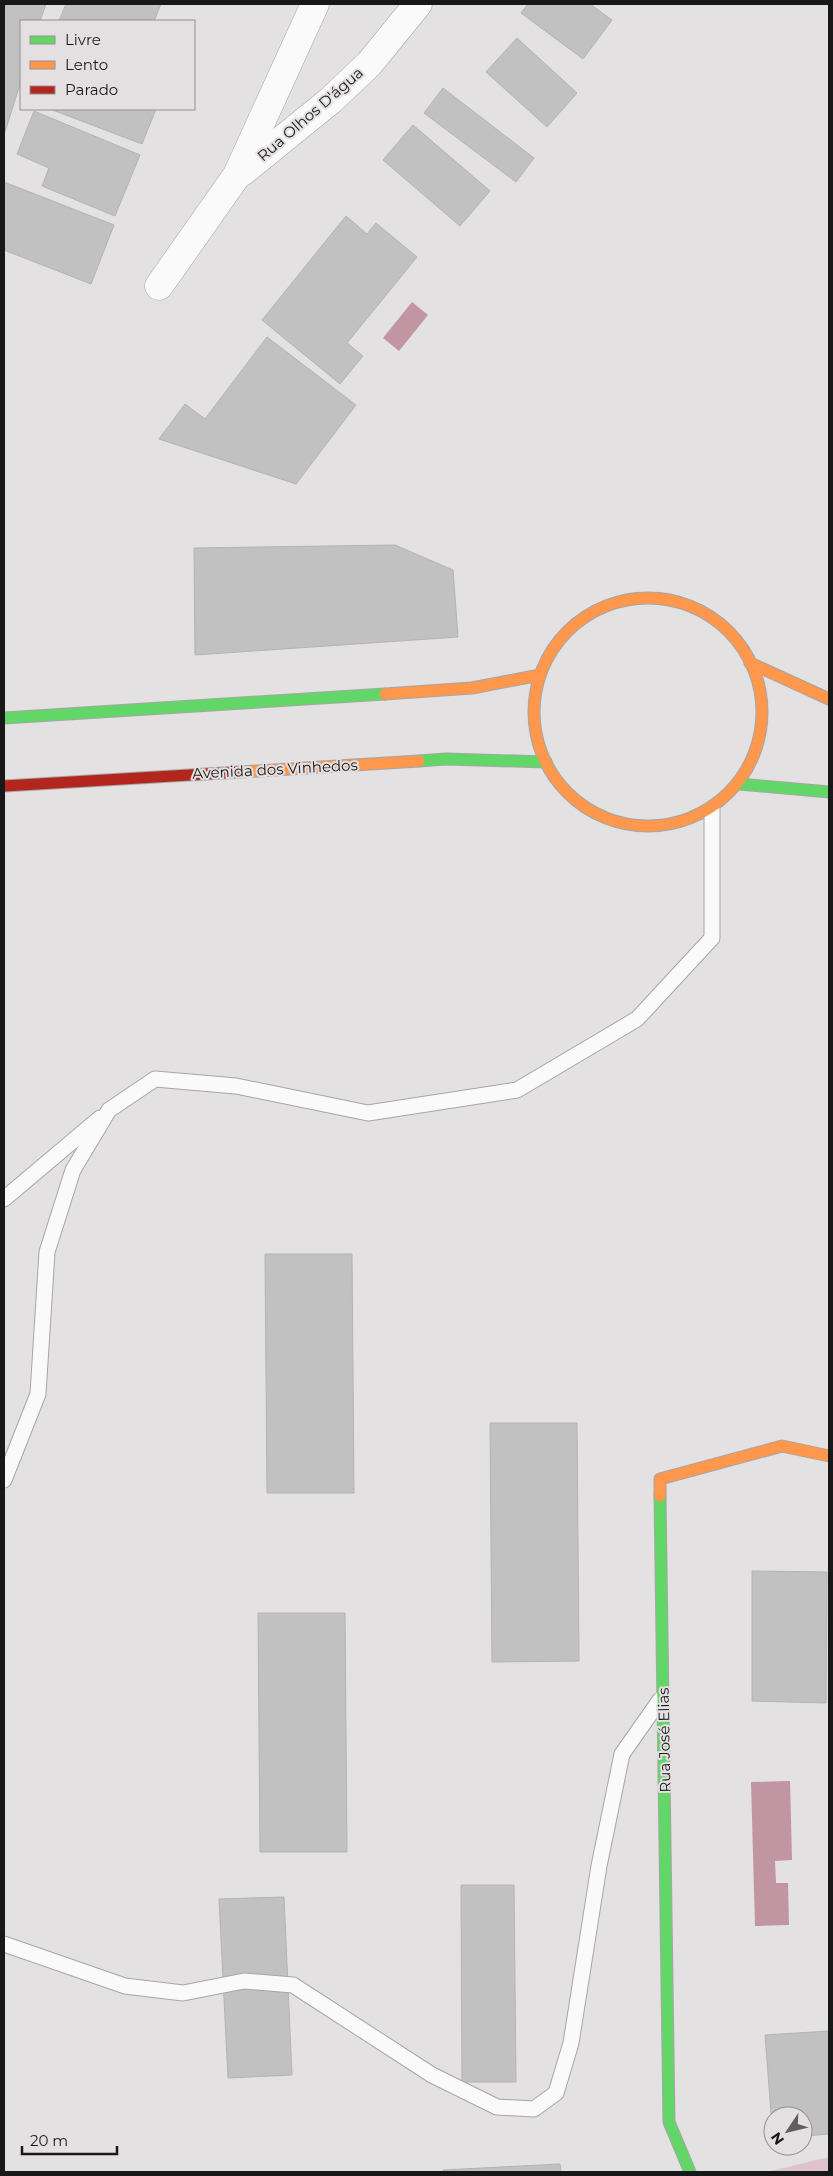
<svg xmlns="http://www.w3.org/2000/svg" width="833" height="2176" font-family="Montserrat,sans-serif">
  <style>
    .green { fill: #ddc3ca }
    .water { fill: #c195a2 }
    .building { fill: #c2c1c1; stroke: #b4b2b3 }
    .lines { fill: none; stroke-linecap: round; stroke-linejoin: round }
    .lane-casing { stroke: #a7a5a6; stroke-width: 17 }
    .street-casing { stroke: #a7a5a6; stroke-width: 29 }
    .fast-casing { stroke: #a7a5a6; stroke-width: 13 }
    .slow-casing { stroke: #a7a5a6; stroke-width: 13 }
    .jam-casing { stroke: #a7a5a6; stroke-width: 13 }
    .path { stroke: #c2c2c2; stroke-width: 3; stroke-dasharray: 2.5 4; stroke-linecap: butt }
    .lane { stroke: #fbfafb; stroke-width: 15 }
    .street { stroke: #fbfafb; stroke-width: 28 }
    .fast { stroke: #63d668; stroke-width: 11 }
    .slow { stroke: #ff974d; stroke-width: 11 }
    .jam { stroke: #b3261e; stroke-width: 11 }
    .labels { text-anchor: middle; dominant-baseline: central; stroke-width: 4; stroke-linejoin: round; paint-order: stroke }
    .street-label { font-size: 15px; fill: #191818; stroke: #e4e0e1 }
  </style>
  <rect width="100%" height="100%" fill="#e3e1e2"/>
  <polygon class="green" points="829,2157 829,2172 767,2172"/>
  <g class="water">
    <polygon points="412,302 428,315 399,351 383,338"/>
    <polygon points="790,1781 792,1860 775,1861 776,1883 788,1883 789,1925 755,1926 751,1782"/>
  </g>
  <g class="building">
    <polygon points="4,4 46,4 40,21 21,21 21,81 4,135"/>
    <polygon points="66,4 161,4 154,21 59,21"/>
    <polygon points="528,4 590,4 612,20 583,59 521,13"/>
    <polygon points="517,38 577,93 547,127 486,72"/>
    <polygon points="443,88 534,158 516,182 424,113"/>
    <polygon points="50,109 156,109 142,144"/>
    <polygon points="34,111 140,155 115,216 42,186 49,168 17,154"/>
    <polygon points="413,125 490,191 460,226 383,160"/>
    <polygon points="4,182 114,225 91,284 4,250"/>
    <polygon points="346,216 367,234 376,223 417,257 347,343 363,356 340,384 262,320"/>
    <polygon points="267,337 356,405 296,484 159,439 185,404 205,419"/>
    <polygon points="395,545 453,570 458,637 195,655 194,548"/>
    <polygon points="265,1254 352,1254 354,1493 267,1493"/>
    <polygon points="490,1423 577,1423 579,1661 492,1662"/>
    <polygon points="752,1571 827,1572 826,1703 752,1701"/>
    <polygon points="258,1613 345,1613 347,1852 260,1852"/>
    <polygon points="461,1885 514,1885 516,2082 462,2082"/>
    <polygon points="284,1897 292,2075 228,2078 219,1899"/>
    <polygon points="829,2031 829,2134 803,2136 803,2116 773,2116 773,2138 765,2035"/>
    <polygon points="560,2164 561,2172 443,2172 443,2170"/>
  </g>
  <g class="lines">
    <g class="lane-casing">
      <g id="lane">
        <polyline points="4,1199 100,1118"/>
        <polyline points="4,1480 38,1394 47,1252 73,1170 109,1110 155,1079 236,1086 368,1113 517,1090 637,1019 712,938 712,809"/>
        <polyline points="4,1944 125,1986 183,1993 244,1981 293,1985 432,2075 497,2107 534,2109 556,2093 571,2043 599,1866 622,1754 660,1700"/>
      </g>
    </g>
    <g class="street-casing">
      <g id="street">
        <polyline points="241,173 331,100 369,64 418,4"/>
        <polyline points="159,286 237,175 315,4"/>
      </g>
    </g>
    <g class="fast-casing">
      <g id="fast">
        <polyline points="4,718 385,694"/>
        <polyline points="419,761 446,759 546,762"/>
        <polyline points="739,784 829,792"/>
        <polyline points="660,1496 669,2122 690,2172"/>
      </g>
    </g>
    <g class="slow-casing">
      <g id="slow">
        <circle cx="648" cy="712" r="114"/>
        <polyline points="750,663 829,699"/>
        <polyline points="385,694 472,688 540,675"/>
        <polyline points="240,772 419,761"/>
        <polyline points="660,1496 660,1479 782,1446 829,1456"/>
      </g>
    </g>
    <g class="jam-casing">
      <polyline id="jam" points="4,786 240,772"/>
    </g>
    <polyline class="path" points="728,632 740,634"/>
    <use href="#lane" class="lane"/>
    <use href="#street" class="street"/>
    <use href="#fast" class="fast"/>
    <use href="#slow" class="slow"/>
    <use href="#jam" class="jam"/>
  </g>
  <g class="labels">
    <g class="street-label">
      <text transform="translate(310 114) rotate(-41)">Rua Olhos D'água</text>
      <text transform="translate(275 769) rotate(-3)">Avenida dos Vinhedos</text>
      <text transform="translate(664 1740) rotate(-91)">Rua José Elias</text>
    </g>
  </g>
  <rect width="833" height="2176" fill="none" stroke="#191818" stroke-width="10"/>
  <rect x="20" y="20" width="175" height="90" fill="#e4e0e1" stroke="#939091"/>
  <rect x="30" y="36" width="25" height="8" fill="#63d668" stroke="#939091"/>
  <text x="65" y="45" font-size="15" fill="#191818">Livre</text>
  <rect x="30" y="61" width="25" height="8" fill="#ff974d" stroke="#939091"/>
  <text x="65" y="70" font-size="15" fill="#191818">Lento</text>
  <rect x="30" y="86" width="25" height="8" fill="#b3261e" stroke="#939091"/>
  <text x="65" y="95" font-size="15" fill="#191818">Parado</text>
  <g transform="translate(788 2131) rotate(235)"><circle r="24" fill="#e4e0e1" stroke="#939091"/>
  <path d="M0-4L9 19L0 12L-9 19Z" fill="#605e5f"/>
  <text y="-8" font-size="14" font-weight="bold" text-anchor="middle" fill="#191818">N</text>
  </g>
  <path d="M22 2146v8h95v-8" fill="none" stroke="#191818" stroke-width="2.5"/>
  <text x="30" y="2146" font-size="15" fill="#191818" stroke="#e4e0e1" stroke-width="4" paint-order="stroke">20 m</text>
</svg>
